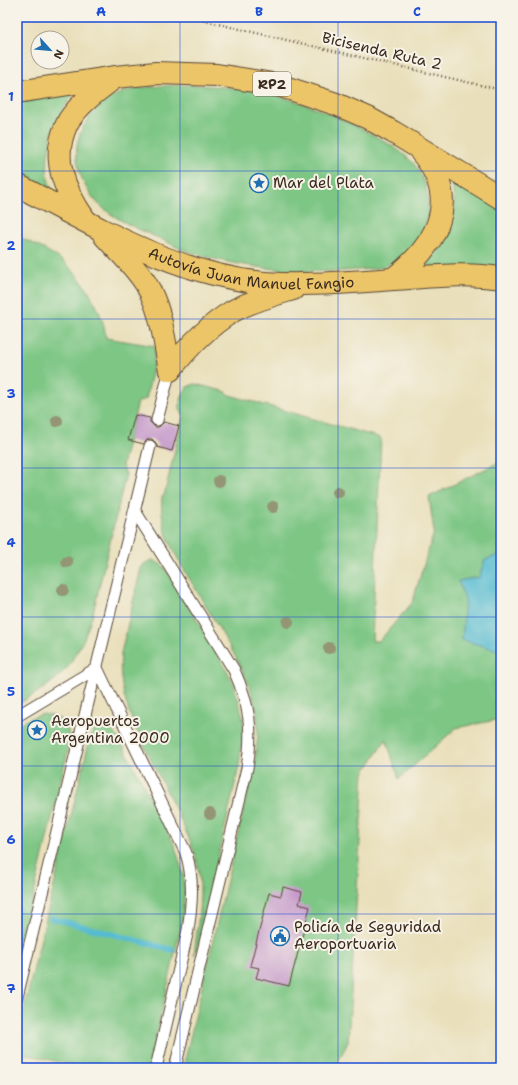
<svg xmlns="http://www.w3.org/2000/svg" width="518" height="1085" font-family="'Shantell Sans',sans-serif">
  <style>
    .green { fill: #7dc684; stroke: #5c7851 }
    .water { fill: #54bbd1; stroke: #487278 }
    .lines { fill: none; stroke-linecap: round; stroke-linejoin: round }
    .stream { stroke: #54bbd1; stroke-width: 5.5 }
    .building { fill: #c69bcb }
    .lane-casing { stroke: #554535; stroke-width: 13 }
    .highway-casing { stroke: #554535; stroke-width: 24 }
    .path { stroke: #554535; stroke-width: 2.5; stroke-dasharray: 1 3; stroke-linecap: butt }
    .lane { stroke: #fff; stroke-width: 11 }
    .highway { stroke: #edc569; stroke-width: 22 }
    .tree { fill: #949575 }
    .grid { fill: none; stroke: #1d4ed8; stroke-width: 1; stroke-opacity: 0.55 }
    .labels { text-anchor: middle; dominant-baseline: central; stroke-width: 4; stroke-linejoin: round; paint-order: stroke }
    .shield { fill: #f7f3e8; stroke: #73665b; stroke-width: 1 }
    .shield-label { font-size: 14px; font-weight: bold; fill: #3b2a1e }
    .street-label { font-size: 15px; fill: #3b2a1e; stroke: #f7f3e8 }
    .poi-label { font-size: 15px; fill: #3b2a1e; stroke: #f7f3e8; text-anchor: start }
    .neatline { fill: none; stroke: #1d4ed8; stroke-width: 1.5 }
    .grid-label { font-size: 13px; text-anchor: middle; font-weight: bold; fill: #1d4ed8 }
  </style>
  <rect width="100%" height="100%" fill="#f7f3e8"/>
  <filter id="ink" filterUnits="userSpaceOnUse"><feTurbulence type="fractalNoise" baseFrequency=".025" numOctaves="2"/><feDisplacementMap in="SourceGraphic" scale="8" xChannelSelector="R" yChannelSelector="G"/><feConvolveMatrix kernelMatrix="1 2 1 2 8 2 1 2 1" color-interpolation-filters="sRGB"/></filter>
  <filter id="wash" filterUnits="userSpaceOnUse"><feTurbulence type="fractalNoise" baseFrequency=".012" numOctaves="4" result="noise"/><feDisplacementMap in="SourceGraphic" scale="16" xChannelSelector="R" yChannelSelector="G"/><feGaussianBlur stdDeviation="0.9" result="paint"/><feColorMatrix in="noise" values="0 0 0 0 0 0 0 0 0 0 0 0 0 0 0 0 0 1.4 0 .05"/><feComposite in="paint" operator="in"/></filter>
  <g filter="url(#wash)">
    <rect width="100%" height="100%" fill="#e9dfba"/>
    <g class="green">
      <path d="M 191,85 C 216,86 240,88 265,93 C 302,101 338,116 371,134 C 386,142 402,151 414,164 C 422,174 427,187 428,200 C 429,216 425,233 414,245 C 407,254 393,264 382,267 C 369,270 355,270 343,271 C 293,273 234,267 187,251 C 177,248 168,242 159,238 C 142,231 123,223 108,212 C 87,197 74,170 77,144 C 79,133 86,121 93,113 C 100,104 111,97 121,93 C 144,85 167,86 191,85 Z"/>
      <polygon points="74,93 59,116 52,133 48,155 47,174 51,191 17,173 17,100"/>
      <path d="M 450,176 L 501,208 L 501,268 L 425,267 C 449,235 460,217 450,176 Z"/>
      <path d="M 17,236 C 33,244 51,251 65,263 C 79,275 95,299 101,317 C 104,324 105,331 106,338 L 155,346 C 155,364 150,381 146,399 L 138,402 L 122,466 L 126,474 L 92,617 L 83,641 L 68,667 L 58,677 L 47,686 L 17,705 Z"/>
      <path d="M 195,384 L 227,392 L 226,394 L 381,438 L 372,641 L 379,641 L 412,603 L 434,532 L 429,497 L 501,461 L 501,719 L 456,728 L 399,779 L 386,739 L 364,773 L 348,1042 L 335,1068 L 183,1068 L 255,761 C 256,750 258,739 258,728 C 257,691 238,661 220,630 C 210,613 199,595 189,578 C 173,551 159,529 162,496 L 164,496 L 183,416 L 179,406 L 183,394 L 187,387 Z"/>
      <path d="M 153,560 L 162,565 L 167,571 L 224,665 L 233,682 L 239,702 L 243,718 L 243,734 L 239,766 L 198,946 L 194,956 C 197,925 204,893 197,862 C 193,845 185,830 178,814 C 168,794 158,774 148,754 C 132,721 117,692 121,653 L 141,568 L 144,564 Z"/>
      <path d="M 43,714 C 63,716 71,726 69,746 L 17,965 L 17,726 L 30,718 Z"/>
      <path d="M 103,726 L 112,731 L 119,738 L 175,846 L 183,874 L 185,890 L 182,922 L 149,1068 L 85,1068 L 17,1052 L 17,1037 L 90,738 C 93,731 96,727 103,726 Z"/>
    </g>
    <polygon class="water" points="501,554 501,651 462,640 465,599 458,581 479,577 485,560"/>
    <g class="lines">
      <g class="stream">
        <polyline points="17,414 17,418"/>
        <polyline points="17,910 18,910"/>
        <polyline points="51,918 173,950"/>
      </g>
    </g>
    <g id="blocks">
      <g class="building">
        <polygon points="135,415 150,418 150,422 155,427 159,427 164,422 179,426 172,451 157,447 157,444 152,439 148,439 144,444 128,440"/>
        <polygon points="283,887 302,892 299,904 310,907 289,986 256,978 259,968 250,966 269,893 281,896"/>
      </g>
    </g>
  </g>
  <g filter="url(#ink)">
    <use href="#blocks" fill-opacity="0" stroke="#554535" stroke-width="1"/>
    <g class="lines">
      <g class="lane-casing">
        <g id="lane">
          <polyline points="157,420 170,370"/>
          <path d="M 135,511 L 234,670 C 250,706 253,729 247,768 L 175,1068"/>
          <path d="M 17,716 L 97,668 L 186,853 C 194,879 192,903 188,930 L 156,1068"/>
          <polyline points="17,997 150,446"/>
        </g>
      </g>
      <g class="highway-casing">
        <g id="highway">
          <polyline points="17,92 115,77 156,73 217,75 278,85 336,104 368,118 393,132 501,198"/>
          <path id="s1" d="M 17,185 C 99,228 185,281 281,284 C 318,285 356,282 393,279 C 429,277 464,272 501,278"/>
          <path d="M 85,220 C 64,190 49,156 69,120 C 80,103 98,90 114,78"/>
          <path d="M 104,235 C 118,251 135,266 146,284 C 162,310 164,341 170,370"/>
          <path d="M 393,279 C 437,245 462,200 421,152"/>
          <path d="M 170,370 C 188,347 208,326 233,311 C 251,301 273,295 293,289"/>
        </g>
      </g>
      <polyline class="path" points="188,17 501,90"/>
      <use href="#lane" class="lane"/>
      <use href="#highway" class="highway"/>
    </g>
    <g class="tree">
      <circle cx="57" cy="421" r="6"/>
      <circle cx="219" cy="481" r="6"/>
      <circle cx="338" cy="492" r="6"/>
      <circle cx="273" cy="507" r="6"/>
      <circle cx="67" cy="562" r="6"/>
      <circle cx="63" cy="590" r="6"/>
      <circle cx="288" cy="622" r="6"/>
      <circle cx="329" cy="648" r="6"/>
      <circle cx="210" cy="814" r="6"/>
    </g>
  </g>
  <path class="grid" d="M 180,17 L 180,1068M 338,17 L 338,1068M 17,171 L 501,171M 17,319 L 501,319M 17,468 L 501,468M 17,617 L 501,617M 17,766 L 501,766M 17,914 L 501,914"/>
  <defs>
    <g id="sight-ring" transform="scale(1)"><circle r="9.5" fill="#f7f3e8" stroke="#1f6fb2" stroke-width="1.5"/><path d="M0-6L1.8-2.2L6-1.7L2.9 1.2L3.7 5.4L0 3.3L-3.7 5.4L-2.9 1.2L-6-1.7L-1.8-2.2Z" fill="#1f6fb2"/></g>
    <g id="civic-ring" transform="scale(1)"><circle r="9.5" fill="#f7f3e8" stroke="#1f6fb2" stroke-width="1.5"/><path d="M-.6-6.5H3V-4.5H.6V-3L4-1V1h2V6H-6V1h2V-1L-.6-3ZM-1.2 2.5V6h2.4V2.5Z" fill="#1f6fb2"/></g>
  </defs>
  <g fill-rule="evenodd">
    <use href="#sight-ring" x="259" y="183"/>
    <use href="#sight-ring" x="37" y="730"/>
    <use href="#civic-ring" x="280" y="936"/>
  </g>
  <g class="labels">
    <rect class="shield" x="253" y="72" width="38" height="24" rx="3"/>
    <g class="shield-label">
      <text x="272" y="84">RP2</text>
    </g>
    <g class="street-label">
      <text transform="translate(382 51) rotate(13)">Bicisenda Ruta 2</text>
      <text stroke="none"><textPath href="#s1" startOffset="253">Autovía Juan Manuel Fangio</textPath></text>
    </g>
    <g class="poi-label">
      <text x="273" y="183">Mar del Plata</text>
      <text x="51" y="721">Aeropuertos<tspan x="51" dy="17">Argentina 2000</tspan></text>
      <text x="294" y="927">Policía de Seguridad<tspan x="294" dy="17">Aeroportuaria</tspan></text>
    </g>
  </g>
  <rect width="518" height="1085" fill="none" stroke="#f7f3e8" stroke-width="44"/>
  <g transform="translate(50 50) rotate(117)"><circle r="19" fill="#f7f3e8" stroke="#aca397"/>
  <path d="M0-3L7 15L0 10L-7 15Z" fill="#1f6fb2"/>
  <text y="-6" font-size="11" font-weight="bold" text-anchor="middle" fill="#3b2a1e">N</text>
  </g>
  <rect x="22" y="22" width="474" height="1041" class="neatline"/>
  <g class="grid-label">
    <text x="101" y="16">A</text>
    <text x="259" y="16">B</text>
    <text x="417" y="16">C</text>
    <text x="11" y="101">1</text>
    <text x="11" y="250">2</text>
    <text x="11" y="398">3</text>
    <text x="11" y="547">4</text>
    <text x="11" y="696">5</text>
    <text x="11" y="844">6</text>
    <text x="11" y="993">7</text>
  </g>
</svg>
